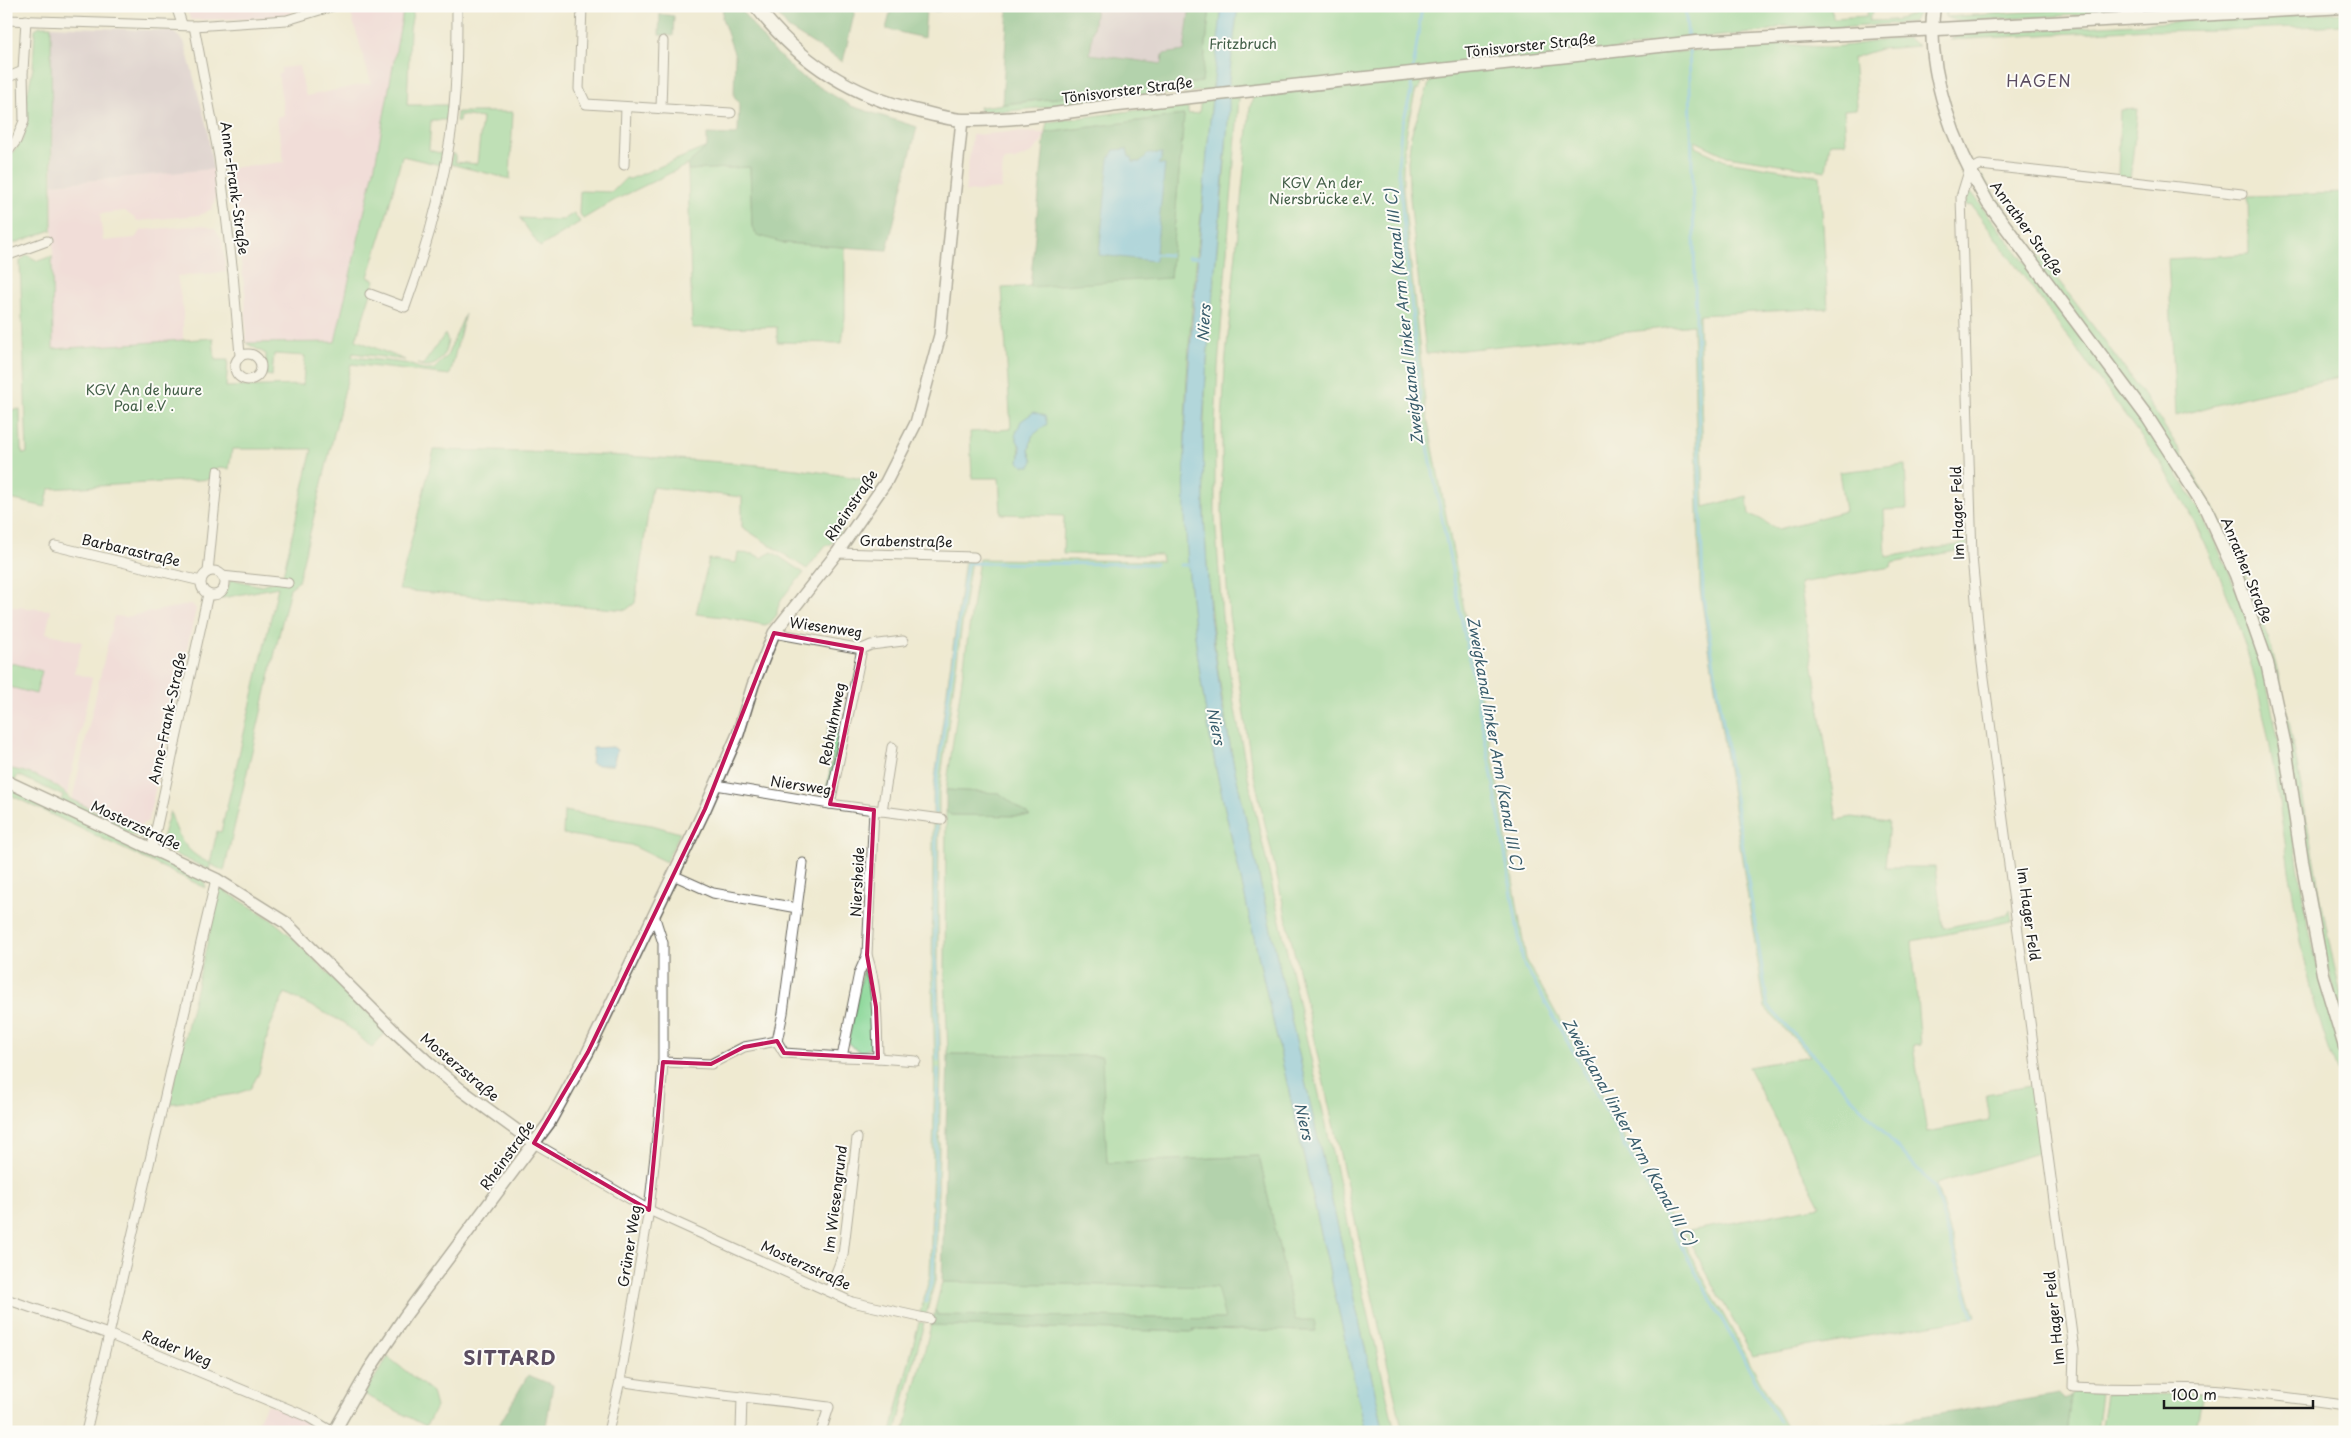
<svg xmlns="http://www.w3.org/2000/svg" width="2351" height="1438" font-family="'Playpen Sans',sans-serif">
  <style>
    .built { fill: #f3cfe0 }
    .industrial { fill: #cfbdcf }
    .green { fill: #86d594; stroke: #517858; fill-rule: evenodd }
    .forest { fill: #6cb67e; stroke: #44694d; fill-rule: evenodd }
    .water { fill: #68bfe5; stroke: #426e80 }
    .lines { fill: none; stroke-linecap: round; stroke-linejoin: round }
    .stream { stroke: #68bfe5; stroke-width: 3 }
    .minor-casing { stroke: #66645b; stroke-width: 11 }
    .tertiary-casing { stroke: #66645b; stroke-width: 14 }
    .secondary-casing { stroke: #66645b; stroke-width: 15 }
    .minor { stroke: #fff; stroke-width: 9 }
    .tertiary { stroke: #fff; stroke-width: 11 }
    .secondary { stroke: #fff; stroke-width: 12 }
    .marked { fill: none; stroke: #c2185b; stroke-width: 4; stroke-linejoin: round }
    .labels { text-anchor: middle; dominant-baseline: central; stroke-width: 4; stroke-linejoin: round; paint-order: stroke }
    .park-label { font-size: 14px; fill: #415d46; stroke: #fdfcf7 }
    .street-label { font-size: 14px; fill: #1c1c1c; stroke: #fdfcf7 }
    .water-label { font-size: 15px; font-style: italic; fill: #3a5d6c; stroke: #fdfcf7 }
    .quarter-label { font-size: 16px; letter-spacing: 1px; fill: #5b4d61; stroke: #fdfcf7 }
    .district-label { font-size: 19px; font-weight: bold; letter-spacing: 1px; fill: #5b4d61; stroke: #fdfcf7 }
  </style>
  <rect width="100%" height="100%" fill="#fdfcf7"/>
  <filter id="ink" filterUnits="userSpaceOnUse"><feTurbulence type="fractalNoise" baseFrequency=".02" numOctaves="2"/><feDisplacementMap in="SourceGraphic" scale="10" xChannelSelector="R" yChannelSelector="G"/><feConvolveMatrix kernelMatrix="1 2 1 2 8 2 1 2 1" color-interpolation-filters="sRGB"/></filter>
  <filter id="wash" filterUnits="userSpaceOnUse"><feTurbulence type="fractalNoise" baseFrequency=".0096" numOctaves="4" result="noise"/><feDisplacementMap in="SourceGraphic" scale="20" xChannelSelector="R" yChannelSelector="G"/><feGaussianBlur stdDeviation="1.12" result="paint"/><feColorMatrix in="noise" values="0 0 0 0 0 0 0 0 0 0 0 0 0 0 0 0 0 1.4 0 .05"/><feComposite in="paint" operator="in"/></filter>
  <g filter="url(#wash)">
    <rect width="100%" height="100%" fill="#efead1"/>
    <g class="built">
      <polygon points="185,6 289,6 292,14 261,18 191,20"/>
      <polygon points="351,6 404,6 375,165 335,342 246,343 245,292 229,168 284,162 277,117 284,115 278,74 281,73 281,68 299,66 306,96 371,83 349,7"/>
      <polygon points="1010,132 1045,133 1041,143 1030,154 1015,160 1003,161 1001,189 965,192 972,135"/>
      <polygon points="213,169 216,196 212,209 200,215 138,221 125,211 100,214 103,241 135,238 142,230 203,225 215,229 222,240 226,272 177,276 183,309 183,341 53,349 53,184"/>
      <polygon points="192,604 196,609 148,821 133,829 72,800 114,616 125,617"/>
      <polygon points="6,606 51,610 46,633 82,642 74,673 92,678 67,795 62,789 21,770 6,768"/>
      <polygon points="267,1404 307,1421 307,1424 317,1432 252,1432"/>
    </g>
    <g class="industrial">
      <polygon points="1096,6 1190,6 1184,51 1164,54 1162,64 1090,54"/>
      <polygon points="51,26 172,31 184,41 207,127 213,169 53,184"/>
    </g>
    <g class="green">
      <path d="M 404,6 L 414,6 L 410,30 L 407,105 L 448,105 L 447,120 L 431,120 L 429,150 L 443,154 L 440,165 L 402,156 L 383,229 L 368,277 L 375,280 L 356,340 L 405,360 L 353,353 L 352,357 L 405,363 L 426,370 L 434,369 L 447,356 L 465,314 L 450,375 L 351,364 L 298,582 L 290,588 L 224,871 L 210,864 L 210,870 L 60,802 L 63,796 L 18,775 L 15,781 L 6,777 L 6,768 C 28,771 56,781 70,799 L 161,841 L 170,811 C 177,835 185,853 210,863 L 217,831 L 221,832 L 278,587 L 218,599 L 227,589 L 231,579 L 262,586 L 264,584 L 282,579 L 312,449 L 232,449 L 229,469 L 216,468 L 214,479 L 49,489 L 45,507 L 6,498 L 6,411 L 20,409 L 21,449 L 23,454 L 27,453 L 20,261 L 27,255 L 38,261 L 52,256 L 53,349 L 213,338 L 215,360 L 228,360 L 226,387 L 303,385 L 305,356 L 274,354 L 272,376 L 266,375 L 266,354 L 246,343 L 335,342 L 375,165 Z"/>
      <path d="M 1210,6 L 1831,6 L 1832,18 L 1867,16 L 1868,6 L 1875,6 L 1868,21 C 1884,20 1911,23 1918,6 L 1923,6 L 1913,22 L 1841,28 L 1783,26 L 1763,32 L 1691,39 L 1423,76 L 1419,89 L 1416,90 C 1407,125 1402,152 1403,189 L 1426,411 L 1496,775 L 1526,959 L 1786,1427 L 1651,1432 L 1403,1432 L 1251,762 L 1229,615 L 1222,515 L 1222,425 L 1225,366 L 1250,107 L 1254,95 L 1240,86 L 1218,367 L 1215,426 L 1215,516 L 1222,616 L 1234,704 L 1251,792 L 1395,1432 L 1384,1432 L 1234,766 C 1212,652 1200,536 1204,421 C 1207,308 1227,195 1229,82 L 1213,84 C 1205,197 1188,310 1185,423 C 1182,540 1194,655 1216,769 L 1366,1432 L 904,1432 L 931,1325 L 1193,1332 L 1193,1329 L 1316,1331 L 1295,1320 L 1259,1156 L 1107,1163 L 1101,1056 L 948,1054 L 945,975 L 946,811 L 951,815 L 1029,816 L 999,793 L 946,790 L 979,559 L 1162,561 L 1161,555 L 1063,554 L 1064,516 L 1001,514 L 999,478 L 972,478 L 970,432 L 1011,429 L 1002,288 L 1170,277 L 1184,115 L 1045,133 L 1047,122 L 1183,104 L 1188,108 L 1188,114 L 1199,113 L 1202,91 L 1137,97 L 1125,90 L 1202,82 ZM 1047,424 L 1032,435 L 1029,451 L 1033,460 L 1019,462 C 1024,429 998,428 1047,424 Z"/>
      <polygon points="1945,6 1949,6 1946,17 2121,6 2266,6 1958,21 1945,17"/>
      <polygon points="2345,12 2345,25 2223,30 2148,31 2148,29 1950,40 1960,34"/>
      <polygon points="40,26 51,26 52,230 6,246 6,161 23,139 27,125 27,96 33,68 35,29"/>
      <path d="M 1907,38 L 1919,46 L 1880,49 L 1853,58 L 1857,105 L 1856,109 L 1844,110 L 1846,143 L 1830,143 L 1826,171 L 1727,156 L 1695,141 L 1695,147 L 1725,161 L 1820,176 L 1828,308 L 1699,315 L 1704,507 L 1747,496 L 1749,515 C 1760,516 1768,526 1779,529 L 1845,511 L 1839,472 L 1905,465 L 1907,509 L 1884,510 L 1886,557 L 1962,544 L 1967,538 L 1967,549 L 1892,563 L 1891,567 L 1800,583 L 1837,820 L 1852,817 L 1889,822 L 1885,867 L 1935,867 L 1943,928 L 2007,915 L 2010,910 L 2012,921 L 1912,941 L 1921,1045 L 1913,1046 L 1927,1132 L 1990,1120 L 1986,1094 L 2035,1085 L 2044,1151 L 1936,1184 L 1976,1317 L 1753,1356 L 1684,1232 L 1820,1206 L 1748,1067 L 1810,1056 L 1765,1008 L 1700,590 L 1693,325 L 1426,354 L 1409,188 L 1408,161 L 1411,135 L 1432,75 L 1764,44 C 1786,43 1808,47 1830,47 C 1856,46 1881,39 1907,38 Z"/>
      <polygon points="1112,92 1105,101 1009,111 980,111 979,107"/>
      <polygon points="2138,109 2130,179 2118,177 2120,110"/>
      <polygon points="457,112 513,112 510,179 450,164 452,154 455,154 455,162 477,164 482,118 460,115 459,122 456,121"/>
      <polygon points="707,147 687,165 615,200 583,219 579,212 580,191 612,192 626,178 630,179"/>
      <polygon points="750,167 752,226 784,243 845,247 845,317 842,343 777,342 777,327 692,328 688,170"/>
      <path d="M 1981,175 L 2005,210 C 2102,340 2210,465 2263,621 C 2289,699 2299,781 2314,861 C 2320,894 2326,927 2333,960 C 2338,984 2345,1006 2345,1031 L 2329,974 L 2315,912 L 2285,722 L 2219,529 L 1980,184 Z"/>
      <path d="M 1972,193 L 2132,403 L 2162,448 L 2200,511 L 2227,567 L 2246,614 L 2266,681 L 2281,752 L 2305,910 L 2320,978 L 2345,1060 L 2345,1090 C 2300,989 2292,878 2274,771 C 2257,661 2222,563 2164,468 L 1972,206 L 1965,205 L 1968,194 Z"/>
      <polygon points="2345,193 2345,376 2253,395 2176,416 2168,259 2249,254 2248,196"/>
      <polygon points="574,213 580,222 540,247 520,218 563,220"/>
      <path d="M 445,334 L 448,341 C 445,359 435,371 417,364 L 422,365 L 425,362 Z"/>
      <path d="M 434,450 C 515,451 595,454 676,459 C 742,463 808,468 873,481 L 848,517 L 839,535 L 831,544 L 825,546 L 807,569 L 742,527 L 742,497 L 652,487 L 635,603 L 626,610 L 399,590 Z"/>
      <path d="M 772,552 L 804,573 C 795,584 776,600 777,615 L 770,623 L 765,625 L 724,617 L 696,614 L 709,559 L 736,563 L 738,553 L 754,554 L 761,558 Z"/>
      <polygon points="965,559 971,559 939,792 939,815 933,814 933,792"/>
      <polygon points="8,662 42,671 36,694 6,686"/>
      <polygon points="834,723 838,725 841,732 829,794 825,797 833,755 824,753 829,726"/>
      <polygon points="6,786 203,878 206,888 6,793"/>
      <polygon points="564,811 652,825 680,833 666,862 631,845 563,834"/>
      <polygon points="933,823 939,824 938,973 941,1070 936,1277 926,1315 920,1313 930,1275 935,1066 932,972"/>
      <polygon points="220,888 271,919 291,936 386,1031 372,1048 343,1022 285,993 269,1029 259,1073 250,1089 235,1094 169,1104"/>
      <polygon points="867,969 875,1039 871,1048 861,1052 852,1047 848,1042 863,971"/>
      <polygon points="942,1282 1218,1287 1225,1319 938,1315 935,1310"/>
      <polygon points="919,1322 924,1323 896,1432 891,1432"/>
      <polygon points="388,1357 432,1392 436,1407 426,1426 364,1394"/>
      <polygon points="2076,1392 2101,1394 2096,1432 2066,1432 2071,1396"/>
      <polygon points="2203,1394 2195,1432 2100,1432 2106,1395"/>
    </g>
    <g class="forest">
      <polygon points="723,6 738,6 768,45 798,74 851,106 917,127 887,250 784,243 757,235 752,227 750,167 688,170 687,165 707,147 707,134 734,135 738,133 739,103 734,96 735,56 722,18"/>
      <polygon points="771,6 856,6 843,62 788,28"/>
      <polygon points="892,6 942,6 940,11 926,11 924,38 886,29"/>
      <polygon points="1008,6 1096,6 1090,54 1162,64 1163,54 1184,51 1190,6 1210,6 1202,82 1002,104"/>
      <polygon points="660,14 674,16 673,36 659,35"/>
      <path d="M 1184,115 L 1170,278 L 1030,287 L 1045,133 ZM 1127,149 L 1129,157 L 1133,162 L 1140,162 L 1099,255 Z"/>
      <polygon points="946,790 999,793 1030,816 951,815 946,811"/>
      <polygon points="948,1054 1102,1056 1107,1163 1259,1156 1295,1320 1314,1320 1316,1331 1193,1329 1194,1332 931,1325 935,1310 938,1315 1225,1319 1217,1287 942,1282"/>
      <polygon points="528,1375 553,1385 545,1432 495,1432"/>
      <polygon points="2059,1394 2064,1399 2071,1396 2066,1432 1834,1432"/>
    </g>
    <g class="water">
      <path d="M 1222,6 L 1238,6 L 1229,79 L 1229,110 L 1207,360 L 1203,421 L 1204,516 L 1210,616 L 1222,705 L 1234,766 L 1384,1432 L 1366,1432 L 1216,769 C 1200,686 1189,602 1185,517 C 1182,431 1190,345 1198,259 C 1205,175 1212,90 1222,6 Z"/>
      <polygon points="1127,149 1129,157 1132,157 1133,162 1140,162 1148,154 1162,153 1162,159 1158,164 1165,165 1155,261 1099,255 1109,159 1114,150"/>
      <polygon points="1034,412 1045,416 1047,424 1032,436 1029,451 1033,460 1031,466 1023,466 1019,462 1021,448 1015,436 1021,421"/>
      <polygon points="613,747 617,750 613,765 596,765 591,763 593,748"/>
    </g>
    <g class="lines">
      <g class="stream">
        <polyline points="1685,6 1688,40"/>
        <polyline points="1689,46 1703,596 1768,1006 1934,1187 1973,1317"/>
        <polyline points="1413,70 1422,6"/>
        <polyline points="1412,76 1411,92 1401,130 1398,166 1422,416 1494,786 1523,962 1779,1422"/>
        <polyline points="1154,254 1170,255"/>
        <polyline points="1188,257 1202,258"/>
        <polyline points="1180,565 1192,565"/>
        <polyline points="935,813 935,792 967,563 1156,564"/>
        <polyline points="936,826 935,955 938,1060"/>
        <polyline points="926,1302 933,1276 938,1069"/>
      </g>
    </g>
  </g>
  <g filter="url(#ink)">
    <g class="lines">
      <g class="minor-casing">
        <g id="minor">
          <polyline points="176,6 182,24"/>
          <polyline points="582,6 579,89 586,104 731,113"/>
          <polyline points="6,20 194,26 287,20 333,6"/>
          <polyline points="194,26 219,157 233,274 240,355"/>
          <polyline points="6,78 23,71"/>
          <polyline points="661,109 663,41"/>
          <polyline points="6,154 16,141 24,121 23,71 26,20"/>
          <polyline points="624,165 626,107"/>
          <path d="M 2242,194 L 1980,165 L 1969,171 L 1961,197 L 1972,557 L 1982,663 L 2074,1350 L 2073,1387 C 2118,1390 2163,1387 2207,1389 C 2254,1392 2299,1399 2345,1405"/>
          <polyline points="6,256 47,241"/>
          <path d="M 370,294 L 405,307 C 425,253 441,197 450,139 C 457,95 457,50 457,6"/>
          <circle cx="248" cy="367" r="13"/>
          <polyline points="55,546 201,581"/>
          <polyline points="837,553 974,557"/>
          <circle cx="213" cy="583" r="12"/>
          <polyline points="208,572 218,471"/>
          <polyline points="222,576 288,583"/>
          <polyline points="774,633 862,649 871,645 903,641"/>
          <polyline points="716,785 830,804 942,819"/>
          <polyline points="830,804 862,649"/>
          <polyline points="882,811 892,747"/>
          <polyline points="152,848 208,594"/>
          <polyline points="673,875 713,893 797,908"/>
          <polyline points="777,1041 784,1053 842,1057 859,973 867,955"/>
          <path d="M 842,1057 L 878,1058 C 877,1024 878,988 867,955 L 874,810"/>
          <polyline points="878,1058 916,1061"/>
          <polyline points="663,1062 711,1064 744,1047 777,1041 783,1013 803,863"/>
          <polyline points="534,1143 649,1210 852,1302 929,1319"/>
          <polyline points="829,1291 843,1255 857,1138"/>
          <polyline points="6,1299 108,1334 308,1417 333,1432"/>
          <path d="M 620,1381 C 689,1393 759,1398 829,1407 L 821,1432"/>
          <polyline points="86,1432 216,879"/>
          <polyline points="608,1432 620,1381 649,1210 659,1120 663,1062 663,943 654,915"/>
          <polyline points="741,1432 742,1396"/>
        </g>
      </g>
      <g class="tertiary-casing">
        <g id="tertiary">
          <polyline points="6,781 216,879 286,923 394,1031 429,1063 460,1089 534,1143"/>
          <polyline points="334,1432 369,1370 405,1316 549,1123 588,1052 705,809 738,734 753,685 774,633 837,553 886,482 916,423 940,335 962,120"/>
        </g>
      </g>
      <g class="secondary-casing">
        <g id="secondary">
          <path d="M 756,6 C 797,60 852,96 918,111 C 933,115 948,119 963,120 C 1015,121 1067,112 1118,105 L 1696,42 L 2345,7"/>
          <path d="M 1934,6 C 1925,72 1955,147 1988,203 L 2148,418 L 2205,507 L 2236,575 L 2267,663 L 2285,746 L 2302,861 L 2323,974 L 2345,1047"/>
        </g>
      </g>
      <use href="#minor" class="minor"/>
      <use href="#tertiary" class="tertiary"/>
      <use href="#secondary" class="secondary"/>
    </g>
  </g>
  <path d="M0 0H2351V1438H0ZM 774,633 L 862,649 L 830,804 L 874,810 L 867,955 L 876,1007 L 878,1058 L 784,1053 L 777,1041 L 744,1047 L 711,1064 L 663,1062 L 649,1210 L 534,1143 L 588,1052 L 705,809 Z" fill="#efead1" fill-opacity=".55" fill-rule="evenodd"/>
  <path class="marked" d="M 774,633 L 862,649 L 830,804 L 874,810 L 867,955 L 876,1007 L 878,1058 L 784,1053 L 777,1041 L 744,1047 L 711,1064 L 663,1062 L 649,1210 L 534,1143 L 588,1052 L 705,809 Z"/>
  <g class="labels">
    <g class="park-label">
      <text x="1243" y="43">Fritzbruch</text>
      <text x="1322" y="182">KGV An der<tspan x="1322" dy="16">Niersbrücke e.V.</tspan></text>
      <text x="144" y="389">KGV An de huure<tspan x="144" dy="16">Poal e.V .</tspan></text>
    </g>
    <g class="street-label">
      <text transform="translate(1530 45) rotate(-6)">Tönisvorster Straße</text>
      <text transform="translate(1127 90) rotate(-7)">Tönisvorster Straße</text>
      <text transform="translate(235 188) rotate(82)">Anne-Frank-Straße</text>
      <text transform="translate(2027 228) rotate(54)">Anrather Straße</text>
      <text transform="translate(851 505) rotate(-56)">Rheinstraße</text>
      <text transform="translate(1957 513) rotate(-92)">Im Hager Feld</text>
      <text transform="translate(906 541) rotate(1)">Grabenstraße</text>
      <text transform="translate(131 550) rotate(13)">Barbarastraße</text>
      <text transform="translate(2247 570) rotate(68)">Anrather Straße</text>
      <text transform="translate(826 627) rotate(8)">Wiesenweg</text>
      <text transform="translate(167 718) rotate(-78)">Anne-Frank-Straße</text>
      <text transform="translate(832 724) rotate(-79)">Rebhuhnweg</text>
      <text transform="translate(801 785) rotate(9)">Niersweg</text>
      <text transform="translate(136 825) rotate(25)">Mosterzstraße</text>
      <text transform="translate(857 882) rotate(-87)">Niersheide</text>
      <text transform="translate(2029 914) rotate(82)">Im Hager Feld</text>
      <text transform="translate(460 1067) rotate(40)">Mosterzstraße</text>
      <text transform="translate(507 1155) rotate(-54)">Rheinstraße</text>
      <text transform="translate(835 1199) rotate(-83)">Im Wiesengrund</text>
      <text transform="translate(629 1246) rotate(-81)">Grüner Weg</text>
      <text transform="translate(806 1265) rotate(25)">Mosterzstraße</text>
      <text transform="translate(2054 1318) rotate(-96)">Im Hager Feld</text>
      <text transform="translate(177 1348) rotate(22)">Rader Weg</text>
    </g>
    <g class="water-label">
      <text transform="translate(1403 317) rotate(-96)">Zweigkanal linker Arm (Kanal III C)</text>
      <text transform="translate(1203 323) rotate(-86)">Niers</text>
      <text transform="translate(1217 726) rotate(78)">Niers</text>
      <text transform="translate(1496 743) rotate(80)">Zweigkanal linker Arm (Kanal III C)</text>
      <text transform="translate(1305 1121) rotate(77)">Niers</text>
      <text transform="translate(1630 1131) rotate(61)">Zweigkanal linker Arm (Kanal III C)</text>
    </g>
    <g class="quarter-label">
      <text x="2039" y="80">HAGEN</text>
    </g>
    <g class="district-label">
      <text x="510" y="1357">SITTARD</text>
    </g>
  </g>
  <rect width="2351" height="1438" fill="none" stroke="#fdfcf7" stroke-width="25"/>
  <path d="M2164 1400v8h149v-8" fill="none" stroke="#1c1c1c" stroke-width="2.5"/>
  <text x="2171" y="1400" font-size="15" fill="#1c1c1c" stroke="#fdfcf7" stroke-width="4" paint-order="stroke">100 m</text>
</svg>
